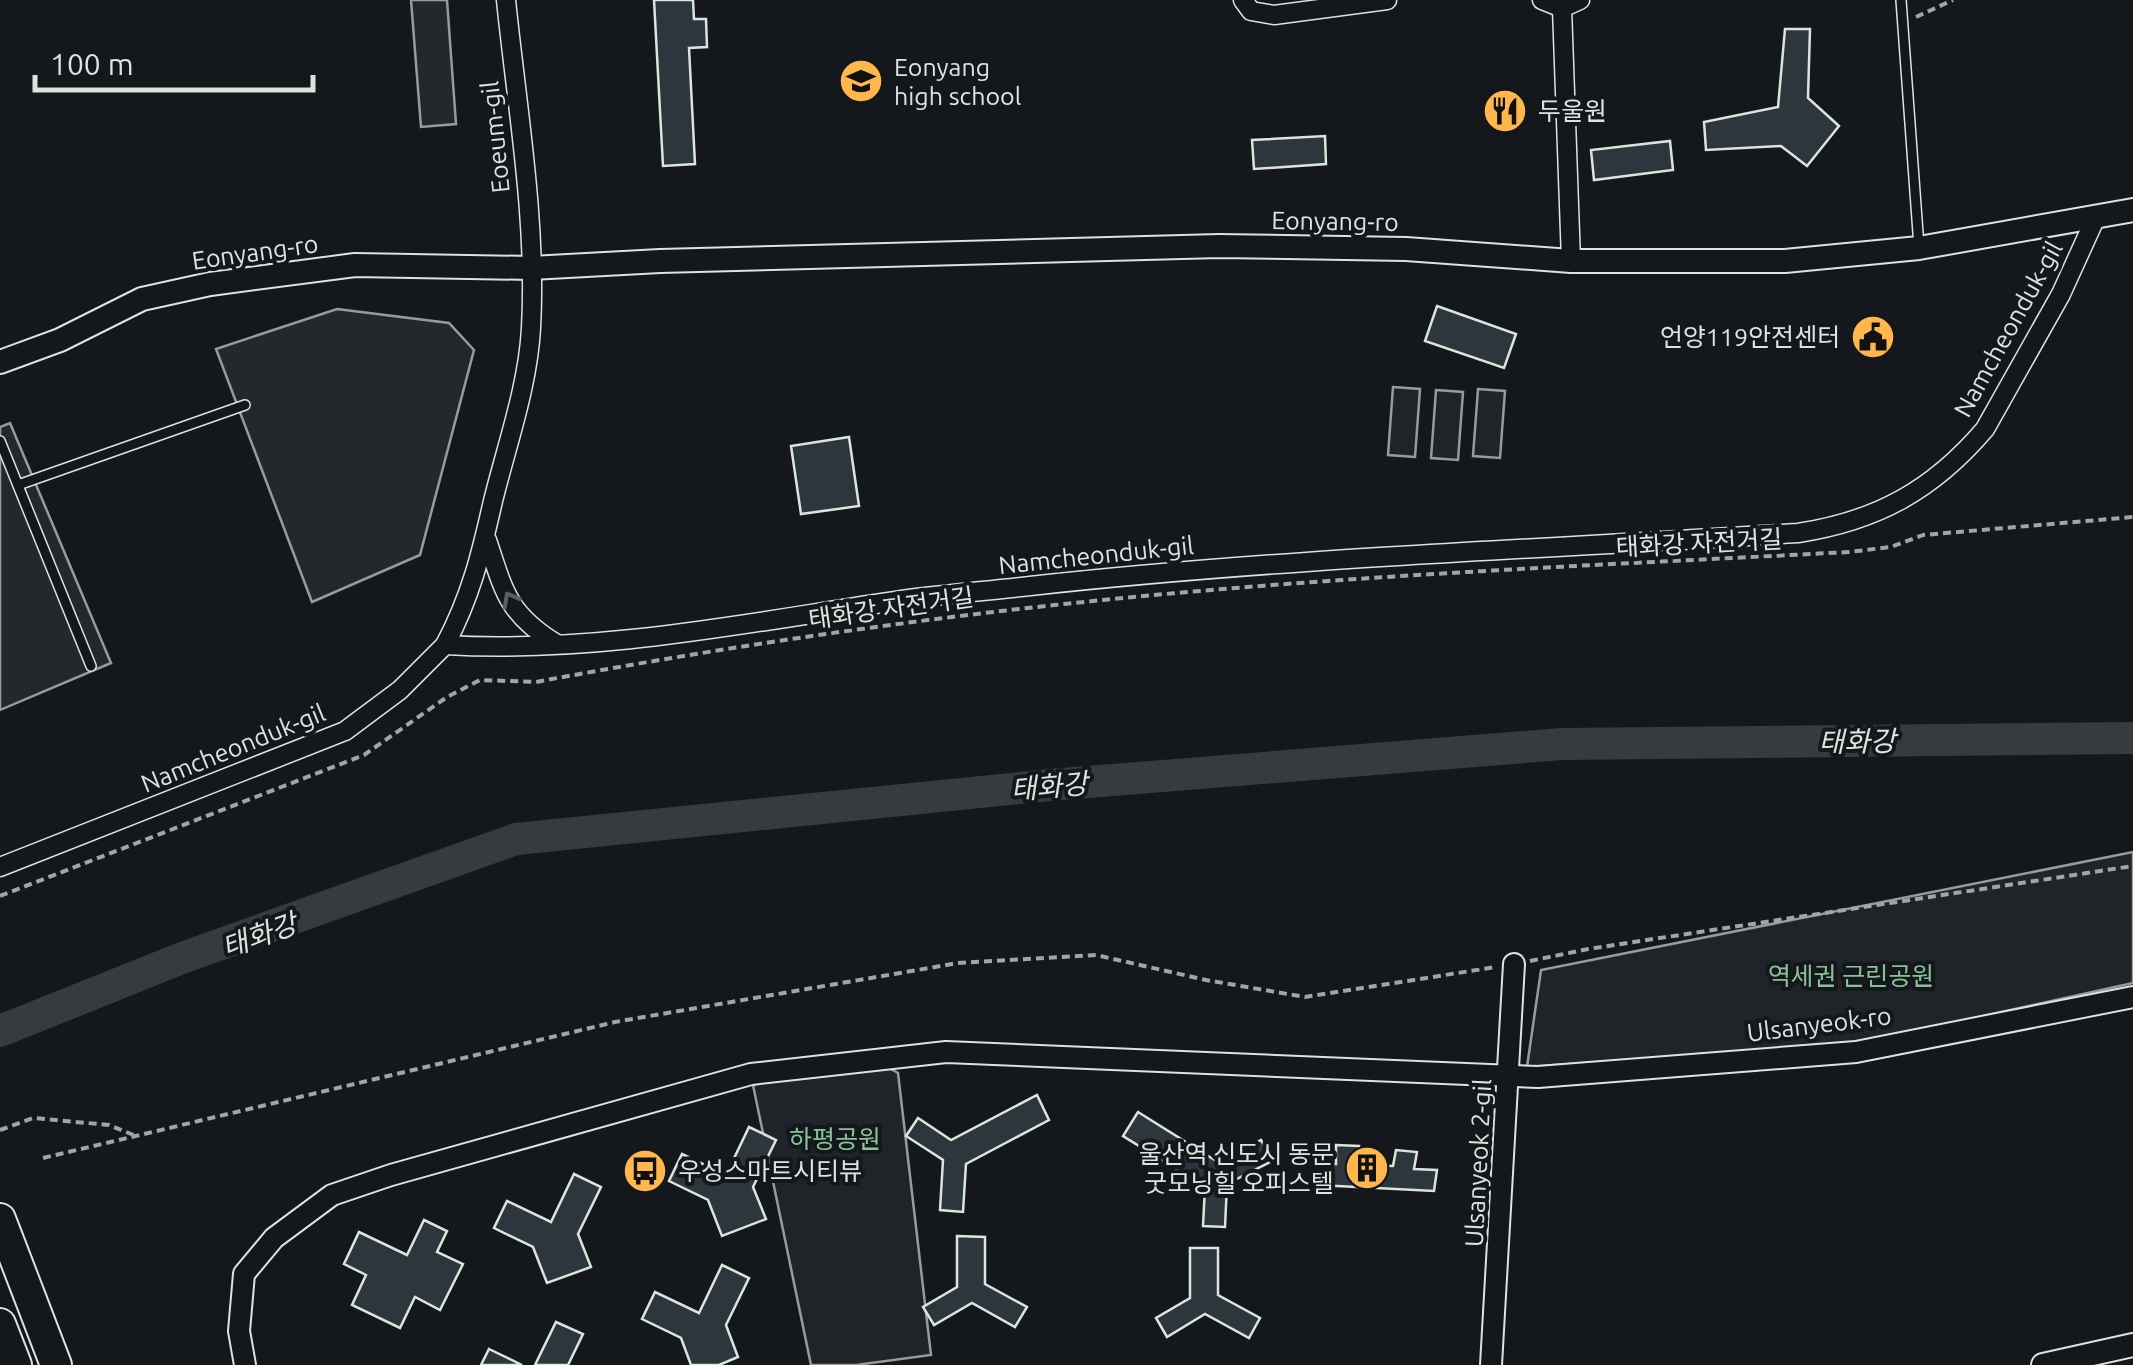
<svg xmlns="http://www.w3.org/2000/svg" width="2133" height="1365" font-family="Ubuntu,'Noto Sans KR',sans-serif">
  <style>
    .green { fill: #202428; stroke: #939e99; stroke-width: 2.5 }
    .parking { fill: #24282b; stroke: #939e99; stroke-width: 2.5 }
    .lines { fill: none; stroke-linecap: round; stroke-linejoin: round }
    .river { stroke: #363b3e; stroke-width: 32 }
    .building { fill: #2c363c; stroke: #d8e6dc; stroke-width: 2.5 }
    .service-casing { stroke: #d8e6dc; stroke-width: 12 }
    .minor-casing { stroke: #d8e6dc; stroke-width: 21 }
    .tertiary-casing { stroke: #d8e6dc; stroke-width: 24 }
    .secondary-casing { stroke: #d8e6dc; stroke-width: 26 }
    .motorway-casing { stroke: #d8e6dc; stroke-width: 34 }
    .path { stroke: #9da8a2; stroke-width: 4; stroke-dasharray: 8 5; stroke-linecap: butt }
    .service { stroke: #14181c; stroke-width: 9 }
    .minor { stroke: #14181c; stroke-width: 18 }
    .tertiary { stroke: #14181c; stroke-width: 20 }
    .secondary { stroke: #14181c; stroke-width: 22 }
    .motorway { stroke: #14181c; stroke-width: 30 }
    .oneway { stroke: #59605f }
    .labels { text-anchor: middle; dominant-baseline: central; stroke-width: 8; stroke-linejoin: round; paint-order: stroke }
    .poi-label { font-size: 25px; fill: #d8e6dc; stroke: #14181c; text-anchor: start }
    .street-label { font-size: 25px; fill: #d8e6dc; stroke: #14181c }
    .park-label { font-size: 25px; fill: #8ac095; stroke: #14181c }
    .water-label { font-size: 28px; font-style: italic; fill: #d8e6dc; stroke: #14181c }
  </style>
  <rect width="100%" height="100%" fill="#14181c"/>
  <g class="green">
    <polygon points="1393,387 1420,389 1415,457 1388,455"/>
    <polygon points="1478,389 1505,391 1500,458 1473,456"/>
    <polygon points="1436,390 1463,392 1458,460 1431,458"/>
    <polygon points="2133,852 2133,983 1856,1044 1527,1067 1541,970"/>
    <polygon points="875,1060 898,1073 931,1355 856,1365 811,1365 753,1085 809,1067"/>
  </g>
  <g class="parking">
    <polygon points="411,0 447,0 456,124 421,127"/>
    <polygon points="337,309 449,323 474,350 420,555 312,602 216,349"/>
    <polygon points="10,423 111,663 0,710 0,427"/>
  </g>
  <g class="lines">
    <polyline class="river" points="0,1031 182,958 516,839 1050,785 1562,744 2133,738"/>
  </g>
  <g class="building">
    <polygon points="654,0 693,0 694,19 706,19 707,47 689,48 695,164 663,166"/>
    <polygon points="1785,29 1810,29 1808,98 1839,126 1807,166 1781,146 1706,150 1704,122 1778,107"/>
    <polygon points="1325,136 1326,164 1254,169 1252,140"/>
    <polygon points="1670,141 1673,170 1594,180 1591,150"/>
    <polygon points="1437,306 1516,334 1504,368 1425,341"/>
    <polygon points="849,437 859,506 801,514 791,446"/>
    <polygon points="1037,1095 1049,1120 966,1164 963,1212 940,1210 943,1160 906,1136 918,1118 951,1140"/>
    <polygon points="1138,1112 1218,1162 1261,1140 1272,1161 1227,1184 1225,1227 1203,1226 1205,1187 1123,1136"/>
    <polygon points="749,1127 776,1140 753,1187 766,1219 722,1236 708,1200 669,1181 682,1154 726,1175"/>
    <polygon points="1336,1145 1359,1146 1358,1165 1393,1166 1396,1150 1417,1152 1414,1169 1437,1170 1434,1191 1318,1185 1321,1164 1336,1164"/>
    <polygon points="574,1174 601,1187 578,1234 591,1267 547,1283 533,1247 494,1228 507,1201 551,1222"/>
    <polygon points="424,1220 447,1231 437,1252 463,1264 440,1310 415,1297 400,1328 352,1305 366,1275 344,1264 359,1232 407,1255"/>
    <polygon points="957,1236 985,1237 985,1284 1027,1307 1015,1327 972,1303 934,1325 923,1307 957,1287"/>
    <polygon points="1190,1248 1218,1248 1218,1295 1260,1318 1249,1338 1205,1314 1167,1337 1156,1318 1190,1298"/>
    <polygon points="722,1265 749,1278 726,1325 738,1357 719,1365 691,1365 681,1338 642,1319 655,1292 699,1313"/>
    <polygon points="556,1322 583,1334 568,1365 535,1365"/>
    <polygon points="489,1349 522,1365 481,1365"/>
  </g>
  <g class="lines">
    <g class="service-casing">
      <g id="service">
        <polyline points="1901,0 1919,247"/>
        <polyline points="0,441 91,666"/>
        <polyline points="18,485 245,405"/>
      </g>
    </g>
    <g class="minor-casing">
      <g id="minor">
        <polyline points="1243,0 1251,11 1274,15 1387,0"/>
        <polyline points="1542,0 1562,8 1580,0"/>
        <polyline points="1562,8 1571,261"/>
        <path d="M 487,540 C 504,591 507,613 555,643"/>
        <path d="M 445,645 C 471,596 481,554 493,501 C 507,444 528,386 531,328 C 537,220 517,108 506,0"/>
        <path d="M 0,867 L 345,731 L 400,690 L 445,645 C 599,654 750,622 902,600 C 944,594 987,591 1030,586 C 1285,558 1542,549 1798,533 C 1877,521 1933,490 1985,429 L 2061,294 L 2096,217"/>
      </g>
    </g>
    <g class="tertiary-casing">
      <g id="tertiary">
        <polyline points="245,1365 239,1331 244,1274 274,1238 332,1195 391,1175 751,1074 946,1052 1538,1077 1856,1052 2133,997"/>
        <polyline points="1491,1365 1514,964"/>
      </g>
    </g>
    <g class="secondary-casing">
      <g id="secondary">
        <polyline points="0,362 60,340 142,299 210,284 355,265 531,268 660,261 1219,246 1406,249 1571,261 1785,261 1919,248 2133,210"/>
        <polyline points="2043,1365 2133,1345"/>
      </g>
    </g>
    <g class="motorway-casing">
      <g id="motorway">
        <polyline points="0,1219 56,1365"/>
        <polyline points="0,1324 16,1365"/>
      </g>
    </g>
    <g class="path">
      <polyline points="1916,17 1953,0"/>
      <path d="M 0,896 L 364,755 L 447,697 L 480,680 L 536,682 C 724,647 913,619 1103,600 C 1351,575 1600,565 1849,552 L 1891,547 L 1923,535 L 2133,517"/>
      <polyline points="1530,961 1588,949 2133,866"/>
      <polyline points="0,1130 33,1118 109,1125 136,1136"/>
      <polyline points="43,1158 615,1022 958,963 1096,955 1206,980 1305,997 1496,967"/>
    </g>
    <use href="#service" class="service"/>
    <use href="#minor" class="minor"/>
    <use href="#tertiary" class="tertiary"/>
    <use href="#secondary" class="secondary"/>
    <use href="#motorway" class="motorway"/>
  </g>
  <defs><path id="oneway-chevron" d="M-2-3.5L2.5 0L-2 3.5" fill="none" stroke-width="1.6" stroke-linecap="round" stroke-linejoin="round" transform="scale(2.5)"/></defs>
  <use class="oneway" href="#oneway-chevron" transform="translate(510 599) rotate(-119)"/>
  <defs>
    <g id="school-disc" transform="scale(2.25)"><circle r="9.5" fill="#ffb74d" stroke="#14181c"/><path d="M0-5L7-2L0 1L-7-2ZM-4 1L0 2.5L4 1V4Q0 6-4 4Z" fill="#111"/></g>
    <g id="restaurant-disc" transform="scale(2.25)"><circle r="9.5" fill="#ffb74d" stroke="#14181c"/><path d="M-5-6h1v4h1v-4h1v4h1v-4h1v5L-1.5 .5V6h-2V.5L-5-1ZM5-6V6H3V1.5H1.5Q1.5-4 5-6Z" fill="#111"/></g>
    <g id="civic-disc" transform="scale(2.25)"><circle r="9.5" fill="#ffb74d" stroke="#14181c"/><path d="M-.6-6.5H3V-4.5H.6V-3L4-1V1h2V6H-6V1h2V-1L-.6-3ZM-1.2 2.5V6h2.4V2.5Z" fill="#111"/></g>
    <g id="building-disc" transform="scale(2.25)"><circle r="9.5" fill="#ffb74d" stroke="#14181c"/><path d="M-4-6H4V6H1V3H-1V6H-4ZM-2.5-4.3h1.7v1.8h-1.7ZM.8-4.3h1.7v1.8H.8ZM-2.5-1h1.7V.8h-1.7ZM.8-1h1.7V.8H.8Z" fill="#111"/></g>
    <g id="bus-disc" transform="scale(2.25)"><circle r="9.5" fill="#ffb74d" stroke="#14181c"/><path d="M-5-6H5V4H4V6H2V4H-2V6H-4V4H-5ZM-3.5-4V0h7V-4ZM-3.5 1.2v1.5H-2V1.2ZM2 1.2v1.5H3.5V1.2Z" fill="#111"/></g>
  </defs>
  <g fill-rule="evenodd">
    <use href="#school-disc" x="861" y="81"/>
    <use href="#restaurant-disc" x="1505" y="111"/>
    <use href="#civic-disc" x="1873" y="337"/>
    <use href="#building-disc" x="1367" y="1168"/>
    <use href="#bus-disc" x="645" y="1171"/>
  </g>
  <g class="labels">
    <g class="poi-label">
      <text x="894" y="67">Eonyang<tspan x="894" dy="29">high school</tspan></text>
      <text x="1538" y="111">두울원</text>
      <text x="1840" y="337" text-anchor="end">언양119안전센터</text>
      <text x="1334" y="1154" text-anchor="end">울산역 신도시 동문<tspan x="1334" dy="29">굿모닝힐 오피스텔</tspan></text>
      <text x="678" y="1171">우성스마트시티뷰</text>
    </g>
    <g class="street-label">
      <text transform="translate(495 137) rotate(-96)">Eoeum-gil</text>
      <text transform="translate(1335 221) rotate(1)">Eonyang-ro</text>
      <text transform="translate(255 252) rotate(-8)">Eonyang-ro</text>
      <text transform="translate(2008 329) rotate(-61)">Namcheonduk-gil</text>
      <text transform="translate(1699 543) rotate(-3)">태화강 자전거길</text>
      <text transform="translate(1096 555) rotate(-6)">Namcheonduk-gil</text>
      <text transform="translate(891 608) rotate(-8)">태화강 자전거길</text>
      <text transform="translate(233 748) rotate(-22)">Namcheonduk-gil</text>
      <text transform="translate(1819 1024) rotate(-7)">Ulsanyeok-ro</text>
      <text transform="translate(1478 1163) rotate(-87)">Ulsanyeok 2-gil</text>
    </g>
    <g class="park-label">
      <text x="1851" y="976">역세권 근린공원</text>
      <text x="835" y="1139">하평공원</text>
    </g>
    <g class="water-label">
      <text transform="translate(1857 741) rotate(-1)">태화강</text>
      <text transform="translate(1049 786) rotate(-5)">태화강</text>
      <text transform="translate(259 935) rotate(-20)">태화강</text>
    </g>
  </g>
  <path d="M35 75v15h278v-15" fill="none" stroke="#d8e6dc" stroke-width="5"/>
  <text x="50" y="75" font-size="30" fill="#d8e6dc" stroke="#14181c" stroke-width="8" paint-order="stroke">100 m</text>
</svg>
